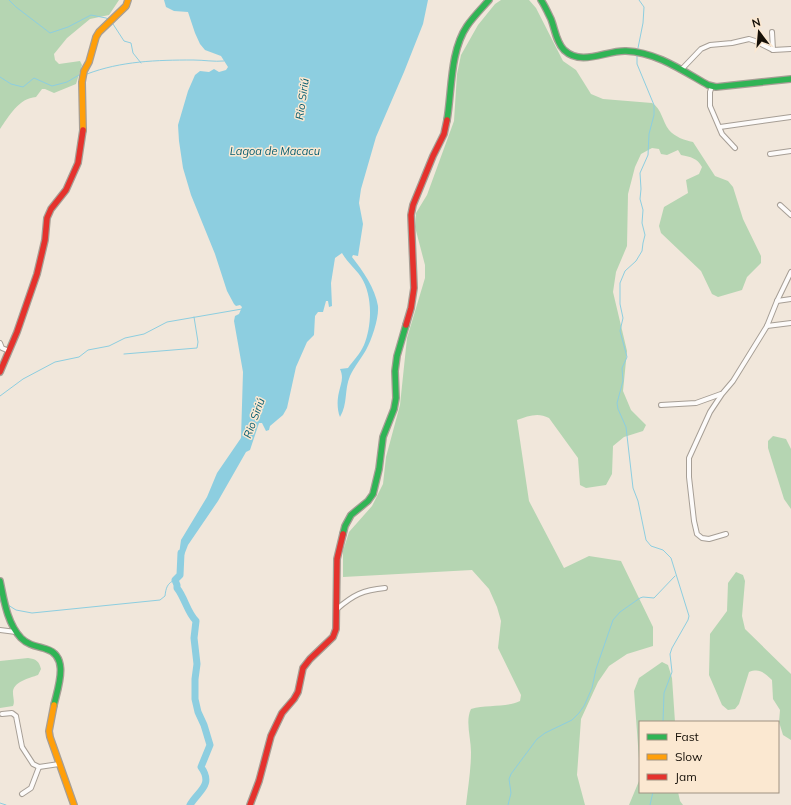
<svg xmlns="http://www.w3.org/2000/svg" width="791" height="805" font-family="Mulish,sans-serif">
  <style>
    .forest { fill: #b5d5b2 }
    .water { fill: #8dcee0 }
    .lines { fill: none; stroke-linecap: round; stroke-linejoin: round }
    .stream { stroke: #8dcee0; stroke-width: 1 }
    .river { stroke: #8dcee0; stroke-width: 7 }
    .street-casing { stroke: #a69e95; stroke-width: 6 }
    .fast-casing { stroke: #a69e95; stroke-width: 8 }
    .slow-casing { stroke: #a69e95; stroke-width: 8 }
    .jam-casing { stroke: #a69e95; stroke-width: 8 }
    .street { stroke: #fdfbfa; stroke-width: 4 }
    .fast { stroke: #30b455; stroke-width: 5.5 }
    .slow { stroke: #ff9f0a; stroke-width: 5.5 }
    .jam { stroke: #e5322d; stroke-width: 5.5 }
    .labels { text-anchor: middle; dominant-baseline: central; stroke-width: 3; stroke-linejoin: round; paint-order: stroke }
    .water-label { font-size: 11px; font-style: italic; fill: #065d71; stroke: #fbe8d1 }
  </style>
  <rect width="100%" height="100%" fill="#f1e7db"/>
  <g class="forest">
    <path d="M 0,0 L 119,0 L 109,15 L 90,19 L 67,38 L 54,54 L 55,60 L 59,64 L 80,61 L 82,65 L 76,84 L 54,93 L 45,89 L 42,89 L 36,97 C 19,98 9,116 0,129 Z"/>
    <path d="M 501,0 L 529,0 L 536,8 L 563,61 L 576,70 L 591,94 L 603,99 L 652,103 C 662,109 662,121 669,130 C 675,137 684,140 693,142 L 715,176 L 728,181 L 733,187 L 743,219 L 761,256 L 761,263 L 747,277 L 742,290 L 718,297 L 712,294 L 701,271 L 661,233 L 659,226 L 664,207 L 688,193 L 686,180 L 699,174 L 702,167 C 697,158 691,157 681,155 L 678,150 L 667,155 L 661,154 L 659,149 L 652,148 L 641,154 L 635,167 L 628,194 L 627,246 L 616,272 L 613,292 L 627,351 L 623,391 L 631,410 L 646,425 L 643,431 L 624,437 L 613,446 L 612,474 L 606,485 L 586,488 L 580,485 L 578,458 L 549,418 C 538,412 528,416 517,420 L 529,501 L 564,568 L 589,556 L 621,561 L 653,627 L 653,646 L 627,654 L 609,666 L 598,682 L 581,719 L 577,775 L 585,805 L 466,805 C 468,787 471,770 471,752 C 471,738 465,721 471,709 C 487,704 505,708 520,701 L 521,695 L 498,648 L 501,621 L 497,607 L 489,589 L 472,570 L 343,577 L 343,551 L 349,532 L 372,506 L 383,484 L 386,457 L 400,405 L 407,338 L 425,278 L 425,265 L 415,227 L 416,213 L 427,195 L 454,121 L 457,74 L 461,55 L 478,25 L 495,4 Z"/>
    <polygon points="773,436 786,439 791,449 791,509 784,499 768,448 768,441"/>
    <path d="M 736,572 L 743,575 L 745,581 L 742,616 L 745,629 L 791,674 L 791,740 L 783,735 L 779,722 L 780,710 L 773,699 L 772,680 C 764,673 760,668 749,672 L 739,704 L 735,709 L 728,710 L 722,705 L 709,675 L 710,634 L 727,611 L 728,583 Z"/>
    <path d="M 28,658 C 36,659 39,661 41,669 L 38,675 C 30,678 12,682 13,693 C 13,698 15,702 13,706 L 0,708 L 0,661 Z"/>
    <polygon points="662,662 668,665 672,678 675,722 640,722 640,792 678,792 680,801 683,805 629,805 639,781 639,759 634,691 639,678"/>
  </g>
  <path class="water" d="M 164,0 L 428,0 L 423,24 L 404,72 L 376,137 L 361,189 L 359,203 L 363,224 L 358,256 L 353,255 L 352,257 C 363,271 375,288 378,306 C 379,318 372,339 366,350 C 361,359 354,367 350,376 C 344,390 348,404 340,417 C 337,410 337,400 339,392 C 341,383 344,378 340,369 L 348,368 C 353,361 360,354 364,345 C 372,326 373,295 361,277 C 355,268 347,262 342,253 L 335,258 L 331,283 L 332,306 L 329,307 L 328,301 L 326,301 L 323,312 L 318,312 L 315,316 L 314,335 L 307,342 L 296,367 L 287,408 L 283,415 L 270,426 L 269,430 L 266,431 L 262,423 L 259,423 L 250,450 L 246,452 L 218,501 L 188,545 L 181,563 L 179,554 L 181,540 L 207,497 L 217,473 L 241,438 L 243,372 L 234,321 L 235,316 L 239,314 L 242,307 L 240,305 L 236,306 L 234,304 L 227,291 L 215,254 L 191,195 L 183,168 L 179,141 L 178,125 L 188,91 L 195,75 L 200,71 L 209,72 L 214,69 L 219,72 L 226,70 L 228,67 L 221,56 L 205,50 L 200,44 L 195,33 L 188,12 L 174,11 L 166,7 Z"/>
  <g class="lines">
    <g class="stream">
      <polyline points="9,0 16,7 50,33 68,27 91,15 106,18 108,19"/>
      <polyline points="113,24 124,41 131,43 133,53 141,63"/>
      <polyline points="638,48 643,23 644,7 639,0"/>
      <polyline points="637,56 637,64 654,105 654,115 649,134 648,155 640,173 641,189 640,199 643,210 642,223 645,235 643,243 642,251 636,261 625,271 620,283 620,304 623,318 620,331 627,357 622,368 623,381 617,403 618,409 626,427 633,488 638,501 646,540 651,546 663,550 671,558 689,616 688,620 672,648 670,654 672,672 664,693 663,722"/>
      <path d="M 87,74 C 121,61 157,60 193,60 C 204,60 214,62 224,61"/>
      <polyline points="0,77 11,84 23,87 34,78 52,86 67,82 79,75"/>
      <polyline points="124,354 197,348 198,342 194,317"/>
      <polyline points="0,396 23,379 55,362 79,357 88,350 109,346 125,338 144,334 167,322 242,309"/>
      <polyline points="0,600 2,604"/>
      <path d="M 8,605 L 16,610 L 32,613 L 160,600 L 165,596 C 166,588 167,583 175,580"/>
      <polyline points="0,803 6,805"/>
      <polyline points="508,805 511,793 509,779 511,774 537,739 545,733 572,720 579,713 584,706 592,688 596,669 613,620 620,612 640,598 643,597 654,598 675,576"/>
      <polyline points="650,805 653,792"/>
    </g>
    <path class="river" d="M 181,553 L 180,575 L 175,580 L 177,585 L 177,588 C 185,598 187,612 196,621 L 194,638 L 197,664 L 195,679 L 195,699 L 198,712 L 204,725 L 210,745 L 201,767 C 214,785 198,791 190,805"/>
    <g class="street-casing">
      <g id="street">
        <polyline points="772,32 773,50"/>
        <polyline points="681,70 701,49 710,45 732,43 749,39 755,41 773,50 791,49"/>
        <polyline points="712,86 710,92 710,106 722,134 735,148"/>
        <polyline points="720,127 791,117"/>
        <polyline points="770,154 791,151"/>
        <polyline points="780,205 791,215"/>
        <polyline points="777,301 791,299"/>
        <polyline points="767,326 791,323"/>
        <polyline points="0,343 2,348 9,351"/>
        <polyline points="661,405 696,403 721,394"/>
        <polyline points="726,534 709,539 702,538 697,534 694,521 689,477 689,458 710,412 722,394 733,381 767,326 777,301 791,272"/>
        <path d="M 337,609 C 353,595 363,590 385,588"/>
        <polyline points="0,630 16,632"/>
        <polyline points="2,714 12,713 16,716 22,747 33,764 39,767 59,764"/>
        <polyline points="22,794 31,788 39,767"/>
      </g>
    </g>
    <g class="fast-casing">
      <g id="fast">
        <path d="M 541,0 C 545,6 548,13 551,19 C 555,29 556,42 564,50 C 582,67 606,50 626,51 C 656,52 683,71 708,85 L 716,87 L 791,79"/>
        <path d="M 447,120 C 452,90 450,51 467,26 C 473,17 482,8 489,0"/>
        <polyline points="343,534 345,526 351,515 368,501 373,494 379,469 383,437 394,409 396,398 395,371 397,356 406,325"/>
        <path d="M 0,581 C 4,600 7,623 21,638 C 28,645 36,646 46,649 C 70,656 58,687 54,705"/>
      </g>
    </g>
    <g class="slow-casing">
      <g id="slow">
        <polyline points="83,130 82,82 84,71 89,62 96,37 99,32 126,6 128,0"/>
        <polyline points="54,705 49,731 50,737 74,805"/>
      </g>
    </g>
    <g class="jam-casing">
      <g id="jam">
        <polyline points="406,325 411,308 414,288 411,215 413,205 433,156 444,134 447,120"/>
        <polyline points="0,372 17,332 37,274 45,240 47,218 51,209 66,190 78,163 83,130"/>
        <polyline points="250,805 259,781 271,736 282,713 294,699 298,692 303,668 310,659 333,637 336,629 337,559 343,534"/>
      </g>
    </g>
    <use href="#street" class="street"/>
    <use href="#fast" class="fast"/>
    <use href="#slow" class="slow"/>
    <use href="#jam" class="jam"/>
  </g>
  <g class="labels">
    <g class="water-label">
      <text transform="translate(302 99) rotate(-82)">Rio Siriú</text>
      <text x="275" y="151">Lagoa de Macacu</text>
      <text transform="translate(254 418) rotate(-70)">Rio Siriú</text>
    </g>
  </g>
  <rect x="639" y="721" width="140" height="72" fill="#fbe8d1" stroke="#9f9281"/>
  <rect x="647" y="734" width="20" height="6" fill="#30b455" stroke="#9f9281"/>
  <text x="675" y="741" font-size="12" fill="#161008">Fast</text>
  <rect x="647" y="754" width="20" height="6" fill="#ff9f0a" stroke="#9f9281"/>
  <text x="675" y="761" font-size="12" fill="#161008">Slow</text>
  <rect x="647" y="774" width="20" height="6" fill="#e5322d" stroke="#9f9281"/>
  <text x="675" y="781" font-size="12" fill="#161008">Jam</text>
  <g transform="translate(759 32) rotate(344)" stroke="#fbe8d1" stroke-width="3" paint-order="stroke">
  <path d="M0-3L7 15L0 10L-7 15Z" fill="#161008"/>
  <text y="-6" font-size="11" font-weight="bold" text-anchor="middle" fill="#161008">N</text>
  </g>
</svg>
